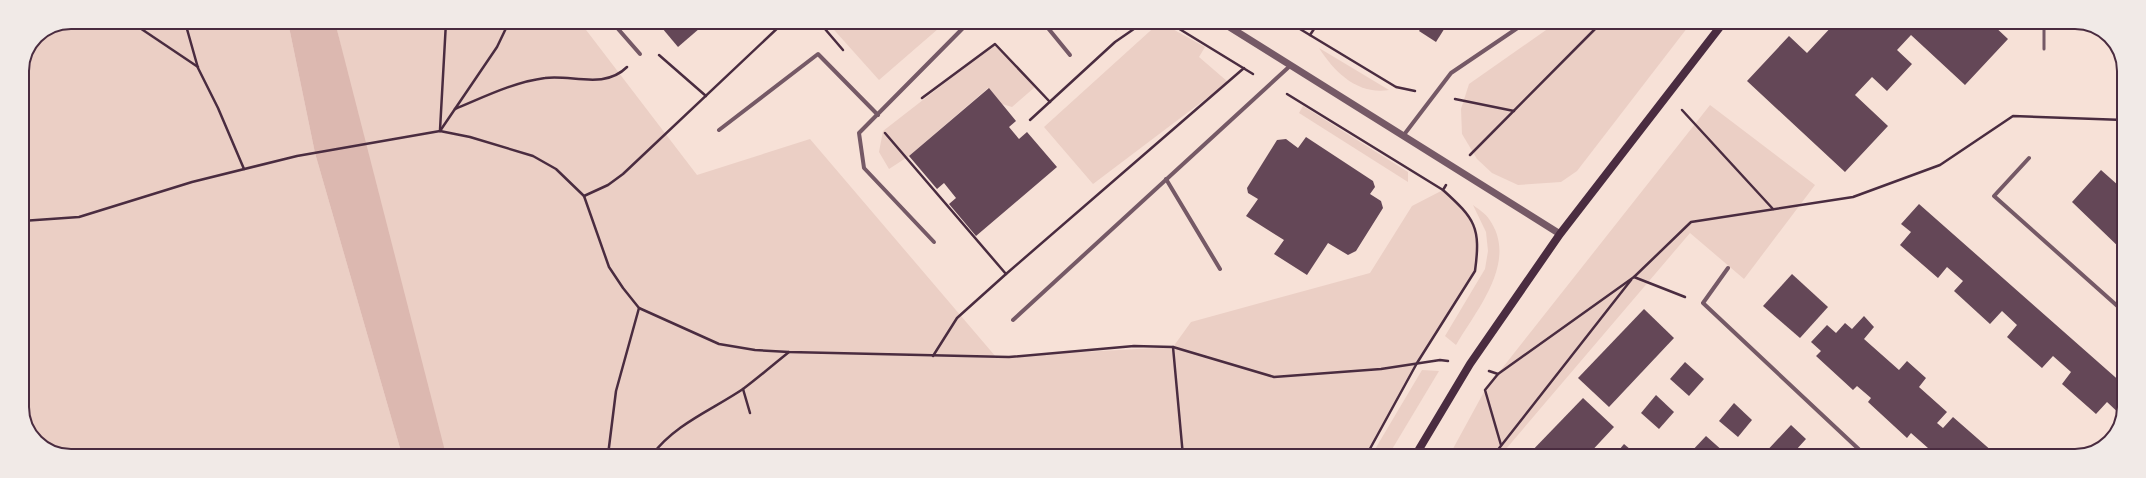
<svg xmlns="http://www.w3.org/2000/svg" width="2146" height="478" font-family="'Golos Text',sans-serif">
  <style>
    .green { fill: #ebcfc5 }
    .water { fill: #dcb8b0 }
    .building { fill: #644757 }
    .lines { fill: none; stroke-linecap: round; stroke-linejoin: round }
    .path { stroke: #4a2c40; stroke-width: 2.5 }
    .service { stroke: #755966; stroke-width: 3 }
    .minor { stroke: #755966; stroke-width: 4 }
    .tertiary { stroke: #755966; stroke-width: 7 }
    .secondary { stroke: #4a2c40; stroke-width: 8 }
    .rim { fill: none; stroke: #4a2c40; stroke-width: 2 }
  </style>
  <rect width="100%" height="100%" fill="#f7e1d7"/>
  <g class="green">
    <polygon points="71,22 288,22 315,153 402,455 62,455 36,441 22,413 22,71 37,36"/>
    <path d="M 335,22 L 580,22 L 697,175 L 810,139 L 996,357 L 1173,347 L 1191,322 L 1370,273 L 1412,206 L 1443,190 C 1475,219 1481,227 1475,271 L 1417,363 L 1366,456 L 445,455 L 369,164 Z"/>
    <polygon points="827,22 946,22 879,80"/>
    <polygon points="1105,22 1127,22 1116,31"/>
    <polygon points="1160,22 1205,47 1199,57 1228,82 1093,184 1044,127"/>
    <polygon points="1556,23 1691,23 1577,171 1561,182 1518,185 1492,173 1477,159 1462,134 1461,109 1469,84"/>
    <polygon points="995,44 1035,87 1012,107 1002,104 988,88 909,156 889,169 879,152 883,131"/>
    <path d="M 1319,48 L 1389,90 C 1358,95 1335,73 1319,48 Z"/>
    <polygon points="1710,105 1815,185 1744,279 1690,233 1500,456 1449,456 1485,390"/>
    <polygon points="1303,106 1408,172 1408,182 1299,113"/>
    <path d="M 1473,205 C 1478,209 1485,213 1489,219 C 1519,261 1477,309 1456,345 L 1445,336 L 1485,269 L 1488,251 L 1486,232 Z"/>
    <polygon points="1422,370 1439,371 1388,456 1371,456"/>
  </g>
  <polygon class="water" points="288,22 335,22 446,455 402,455 315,153"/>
  <g class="building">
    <polygon points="657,22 707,22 678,47"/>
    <polygon points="1425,23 1448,23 1436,42 1419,31"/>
    <polygon points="1835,23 1993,23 1992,24 2008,39 1965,85 1911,35 1897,50 1912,64 1887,91 1872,77 1855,95 1888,126 1845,172 1747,81 1789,36 1807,53"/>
    <polygon points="989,88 1016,121 1009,127 1019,139 1027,132 1057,167 976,236 949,204 956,198 944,183 937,189 909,156"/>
    <polygon points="1306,137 1373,181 1375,187 1370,194 1381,201 1383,208 1356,251 1348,255 1328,243 1307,275 1274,254 1284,240 1246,216 1258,199 1248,193 1247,188 1277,140 1286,139 1298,148"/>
    <polygon points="2101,170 2119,186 2123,181 2123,251 2072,202"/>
    <polygon points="1919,204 2123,384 2123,417 2107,402 2096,414 2062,384 2071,372 2053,356 2042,368 2007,337 2017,325 2002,311 1990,324 1954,291 1963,281 1947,267 1938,278 1900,245 1911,232 1901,224"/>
    <polygon points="1792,274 1828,307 1800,338 1763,306"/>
    <polygon points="1644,309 1674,338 1609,407 1578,378"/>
    <polygon points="1864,316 1874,327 1864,339 1899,370 1907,361 1926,378 1919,387 1947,412 1937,423 1943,428 1953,417 1993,452 1989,456 1929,456 1924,452 1928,448 1911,433 1907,438 1868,402 1871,398 1857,386 1853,390 1816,356 1821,351 1811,342 1827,325 1836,333 1845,323 1852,329"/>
    <polygon points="1685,362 1704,379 1689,396 1670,379"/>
    <polygon points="1656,395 1674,412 1659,429 1641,413"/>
    <polygon points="1583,398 1614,427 1587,456 1527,456"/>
    <polygon points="1734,403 1752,420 1738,437 1719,421"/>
    <polygon points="1791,425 1806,439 1796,450 1802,456 1762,456"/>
    <polygon points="2117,426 2111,438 2108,436"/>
    <polygon points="1706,436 1724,452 1721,456 1694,456 1690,453"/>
    <polygon points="1624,444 1638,456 1614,456"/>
  </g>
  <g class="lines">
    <g class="path">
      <polyline points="131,22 198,67"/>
      <polyline points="185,22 198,68 218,108 244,169"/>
      <polyline points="819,22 843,50"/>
      <polyline points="880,22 886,25 891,22"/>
      <polyline points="929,22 938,26"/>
      <polyline points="1168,22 1253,74"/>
      <polyline points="1290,23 1396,87 1415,91"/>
      <polyline points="1310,35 1318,23"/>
      <polyline points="659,55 706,96"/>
      <polyline points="1287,94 1443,190"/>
      <polyline points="922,98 995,44 1050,102"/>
      <polyline points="1455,99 1514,111"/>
      <path d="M 455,109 C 484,97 514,82 545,78 C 571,74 604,90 627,67"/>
      <polyline points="1682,110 1773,209"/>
      <polyline points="1030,120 1115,42 1144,22"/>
      <polyline points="440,130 446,22"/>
      <polyline points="440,131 497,47 509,22"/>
      <polyline points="885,133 1006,274 957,318 933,356"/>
      <polyline points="1470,155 1601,23"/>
      <polyline points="584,196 608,185 623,174 784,22"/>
      <polyline points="22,221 79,217 192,182 297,156 440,131 470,137 533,156 556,169 584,196 609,267 623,288 639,308 719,344 755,350 789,352 1009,357 1134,346 1173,347 1274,377 1381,369 1440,360 1448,361"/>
      <polyline points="1006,274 1244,68"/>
      <polyline points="1634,277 1685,297"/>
      <polyline points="1173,347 1183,456"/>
      <polyline points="1489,371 1498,374 1634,277 1691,222 1853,197 1940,165 2013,116 2124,120"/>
      <polyline points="1498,374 1485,390 1501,445"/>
      <polyline points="743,389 750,413"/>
      <polyline points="608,455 616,391 639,308"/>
      <path d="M 652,455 C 675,424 712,410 743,389 C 759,377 774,364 789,352"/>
      <path d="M 1366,456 L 1417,363 L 1475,271 C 1481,227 1475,219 1443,190 L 1446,185"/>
      <polyline points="1493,456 1631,280"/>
    </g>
    <polyline class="service" points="2042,23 2044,26 2044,49"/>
    <g class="minor">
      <polyline points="612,22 640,54"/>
      <polyline points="1043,22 1070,55"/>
      <polyline points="719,130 818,54 878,115"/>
      <polyline points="1403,136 1451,73 1525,23"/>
      <polyline points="2029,158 1994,196 2123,311"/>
      <polyline points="1166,179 1220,269"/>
      <polyline points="934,242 864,168 859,133 969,22"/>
      <polyline points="1728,268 1703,303 1866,456"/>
      <polyline points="1013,320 1291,65"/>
    </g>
    <polyline class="tertiary" points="1223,23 1560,234"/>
    <polyline class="secondary" points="1415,456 1470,364 1560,234 1723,23"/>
  </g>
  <path d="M0 0H2146V478H0ZM71 29H2075A42 42 0 0 1 2117 71V407A42 42 0 0 1 2075 449H71A42 42 0 0 1 29 407V71A42 42 0 0 1 71 29Z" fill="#f1eae7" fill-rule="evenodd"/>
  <path class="rim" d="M71 29H2075A42 42 0 0 1 2117 71V407A42 42 0 0 1 2075 449H71A42 42 0 0 1 29 407V71A42 42 0 0 1 71 29Z"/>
</svg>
